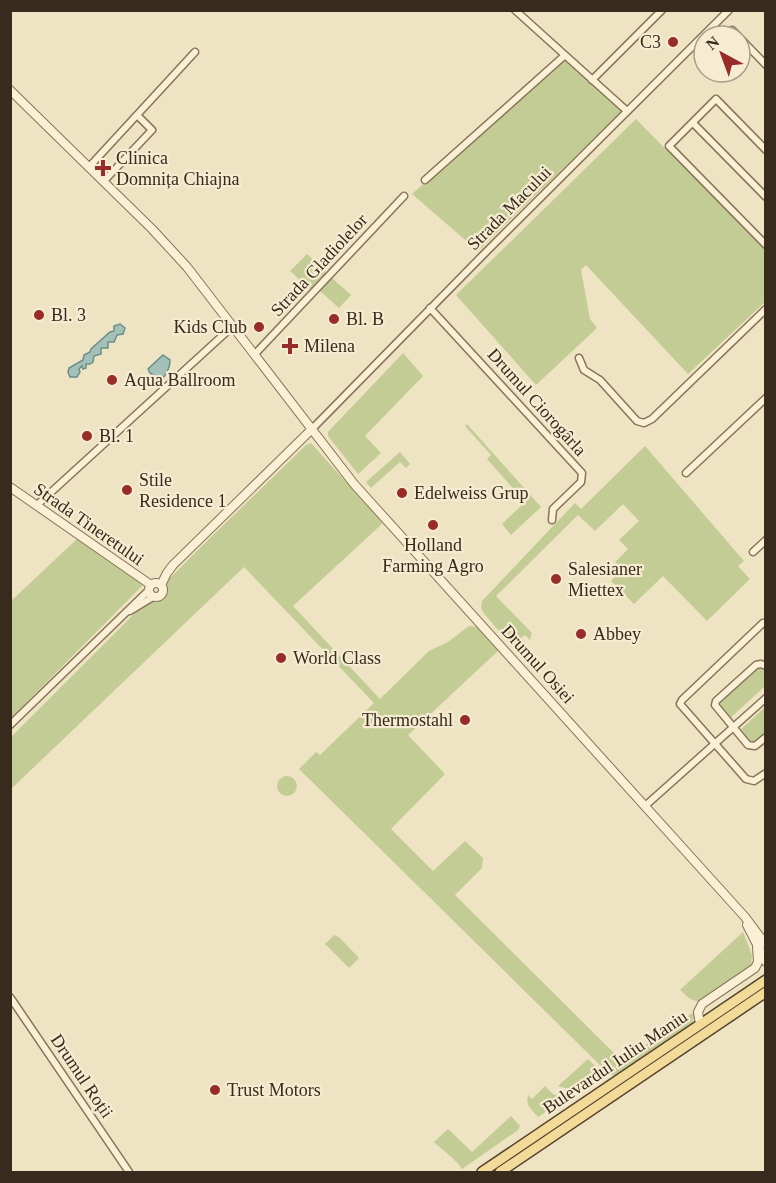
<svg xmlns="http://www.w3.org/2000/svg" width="776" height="1183" font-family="'Times New Roman',serif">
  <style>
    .green { fill: #c4cc96 }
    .water { fill: #a4c1b9; stroke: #6b8f87; stroke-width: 1.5 }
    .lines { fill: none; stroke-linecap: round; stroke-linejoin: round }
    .minor-casing { stroke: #887459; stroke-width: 9 }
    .tertiary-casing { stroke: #887459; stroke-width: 10 }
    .primary-casing { stroke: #56422d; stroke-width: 12 }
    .minor { stroke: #f9f0d5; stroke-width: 6 }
    .tertiary { stroke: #f9f0d5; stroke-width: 8 }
    .primary { stroke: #f2da99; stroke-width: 9 }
    .poi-dot { fill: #972c29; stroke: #f5ecd1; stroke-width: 2 }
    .labels { text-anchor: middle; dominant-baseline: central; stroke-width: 4.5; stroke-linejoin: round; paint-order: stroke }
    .poi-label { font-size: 18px; fill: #382b1d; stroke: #f5ecd1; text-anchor: start }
    .street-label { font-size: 18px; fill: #382b1d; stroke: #f5ecd1 }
  </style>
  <rect width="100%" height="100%" fill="#eee3c2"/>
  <g class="green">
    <polygon points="564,60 622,111 478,251 412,194"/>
    <polygon points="636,119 765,250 765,302 688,374 586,265 581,270 590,319 597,328 536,385 456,295"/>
    <polygon points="307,254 327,273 311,290 290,271"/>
    <polygon points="332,278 351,295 339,308 320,291"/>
    <polygon points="403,353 423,376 365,436 381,453 358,474 328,436 328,432"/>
    <polygon points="467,424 541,507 511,535 502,524 525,502 487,459 491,455 465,426"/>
    <polygon points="311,443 383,523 293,606 380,699 429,651 448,642 469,626 478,627 499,650 408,735 445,774 391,829 433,871 465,841 483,858 482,868 455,895 622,1061 694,1012 695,1015 692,1024 616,1076 609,1074 299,769 316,752 320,755 374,703 244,567 11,789 11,737 207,541 306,445"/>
    <polygon points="645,446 744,561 738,566 750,579 707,621 663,576 634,604 611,581 623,569 615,562 628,549 619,540 639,521 623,504 595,531 578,515 496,596 532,633 530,640 525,635 521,638 526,644 517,653 483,612 481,608 482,601 575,503 581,509"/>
    <polygon points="400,452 410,464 406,468 400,462 371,488 366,482"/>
    <polygon points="77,539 143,585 11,718 11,601"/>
    <polygon points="758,668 765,670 765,686 728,720 718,707 719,703"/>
    <polygon points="765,707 765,732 754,742 751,742 739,731"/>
    <circle cx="287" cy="786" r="10"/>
    <path d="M 743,932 L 752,955 L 751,968 L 702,1001 C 692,1003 687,996 680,990 Z"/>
    <polygon points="334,935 339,937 359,958 349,968 325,944"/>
    <path d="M 588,1059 L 604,1075 C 588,1081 577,1093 558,1086 Z"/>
    <path d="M 545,1086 L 553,1094 L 565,1099 L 538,1117 C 532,1110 525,1105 528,1095 L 532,1099 Z"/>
    <path d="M 511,1116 L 520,1126 L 518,1130 L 462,1169 C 455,1158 443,1151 434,1142 L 448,1129 L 472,1152 Z"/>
  </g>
  <g class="water">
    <polygon points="120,324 125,328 123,334 117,335 114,342 108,342 108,348 101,348 101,354 94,356 93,362 90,364 86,364 86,368 83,369 82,366 79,369 80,372 77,377 70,377 68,372 69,368 83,360 84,355 90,352 91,349 110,332 114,331 114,326"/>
    <path d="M 163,355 L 170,360 C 170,367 167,373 163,378 L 161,376 L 158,378 L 150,373 L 148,369 Z"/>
  </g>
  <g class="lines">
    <g class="minor-casing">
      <g id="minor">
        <polyline points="515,10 627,111"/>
        <polyline points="732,30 738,36"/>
        <polyline points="740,38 766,65"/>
        <polyline points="592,80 662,10"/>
        <polyline points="693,123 766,197"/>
        <polyline points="766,150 716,99 669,146 766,245"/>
        <polyline points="89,167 195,52"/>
        <polyline points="425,180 564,56"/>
        <polyline points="104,181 152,130 138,116"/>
        <polyline points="430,308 582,473 581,482 553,509 552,520"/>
        <polyline points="255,354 404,196"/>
        <polyline points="579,358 584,370 600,380 637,421 644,423 652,419 766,309"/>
        <polyline points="312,429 485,253 729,10"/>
        <polyline points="686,473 766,398"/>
        <polyline points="37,505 233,326"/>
        <polyline points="753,552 766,540"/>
        <polyline points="130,611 153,597"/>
        <polyline points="763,623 682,700 680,704 746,779 754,781 766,773"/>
        <polyline points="766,666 761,664 756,665 716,701 715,705 748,745 755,746 766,737"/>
        <polyline points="10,725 149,590"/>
        <polyline points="645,806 766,698"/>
        <polyline points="10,997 129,1172"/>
      </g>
    </g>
    <g class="tertiary-casing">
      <g id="tertiary">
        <polyline points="10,90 152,229 187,267 354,484 745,917 766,945"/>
        <polyline points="10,487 151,585"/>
        <circle cx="156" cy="590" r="7"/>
        <polyline points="161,585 167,573 173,565 312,429"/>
        <polyline points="747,925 766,962"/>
        <polyline points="700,1024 698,1012 702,1004 755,968 758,962 757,947"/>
      </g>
    </g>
    <g class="primary-casing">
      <g id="primary">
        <polyline points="482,1172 766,980"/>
        <polyline points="500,1172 766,992"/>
      </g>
    </g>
    <use href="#minor" class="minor"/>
    <use href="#tertiary" class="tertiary"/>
    <use href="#primary" class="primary"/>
  </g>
  <g class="poi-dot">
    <circle cx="673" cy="42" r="6"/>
    <path d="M100 159h6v6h6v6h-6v6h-6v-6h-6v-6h6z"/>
    <circle cx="39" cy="315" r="6"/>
    <circle cx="334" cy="319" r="6"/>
    <circle cx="259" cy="327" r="6"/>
    <path d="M287 337h6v6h6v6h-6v6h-6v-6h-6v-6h6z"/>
    <circle cx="112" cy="380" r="6"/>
    <circle cx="87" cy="436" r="6"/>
    <circle cx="127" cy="490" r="6"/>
    <circle cx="402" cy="493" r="6"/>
    <circle cx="433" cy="525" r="6"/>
    <circle cx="556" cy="579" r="6"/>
    <circle cx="581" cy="634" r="6"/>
    <circle cx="281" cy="658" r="6"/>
    <circle cx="465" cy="720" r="6"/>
    <circle cx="215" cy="1090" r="6"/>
  </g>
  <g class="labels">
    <g class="poi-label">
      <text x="661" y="42" text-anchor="end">C3</text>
      <text x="116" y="158">Clinica<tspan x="116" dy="21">Domnița Chiajna</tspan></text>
      <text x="51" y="315">Bl. 3</text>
      <text x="346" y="319">Bl. B</text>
      <text x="247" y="327" text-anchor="end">Kids Club</text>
      <text x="304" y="346">Milena</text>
      <text x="124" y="380">Aqua Ballroom</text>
      <text x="99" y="436">Bl. 1</text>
      <text x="139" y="480">Stile<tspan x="139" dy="21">Residence 1</tspan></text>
      <text x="414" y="493">Edelweiss Grup</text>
      <text x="433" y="545" text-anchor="middle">Holland<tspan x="433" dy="21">Farming Agro</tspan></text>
      <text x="568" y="569">Salesianer<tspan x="568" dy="21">Miettex</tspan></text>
      <text x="593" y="634">Abbey</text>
      <text x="293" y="658">World Class</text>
      <text x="453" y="720" text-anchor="end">Thermostahl</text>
      <text x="227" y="1090">Trust Motors</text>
    </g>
    <g class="street-label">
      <text transform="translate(509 208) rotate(-45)">Strada Macului</text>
      <text transform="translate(319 265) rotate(-47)">Strada Gladiolelor</text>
      <text transform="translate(537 402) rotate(48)">Drumul Ciorogârla</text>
      <text transform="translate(89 524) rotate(35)">Strada Tineretului</text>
      <text transform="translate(538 664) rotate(48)">Drumul Osiei</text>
      <text transform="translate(615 1062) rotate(-34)">Bulevardul Iuliu Maniu</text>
      <text transform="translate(82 1076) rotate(56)">Drumul Roții</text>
    </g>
  </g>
  <rect width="776" height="1183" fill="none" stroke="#382b1d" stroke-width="24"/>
  <g transform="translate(722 54) rotate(319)"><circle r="28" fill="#f5ecd1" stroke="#a99f89" stroke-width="1.5"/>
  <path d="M0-4.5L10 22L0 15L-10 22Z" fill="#972c29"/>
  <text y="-9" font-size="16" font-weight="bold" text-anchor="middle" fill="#382b1d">N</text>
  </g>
</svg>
